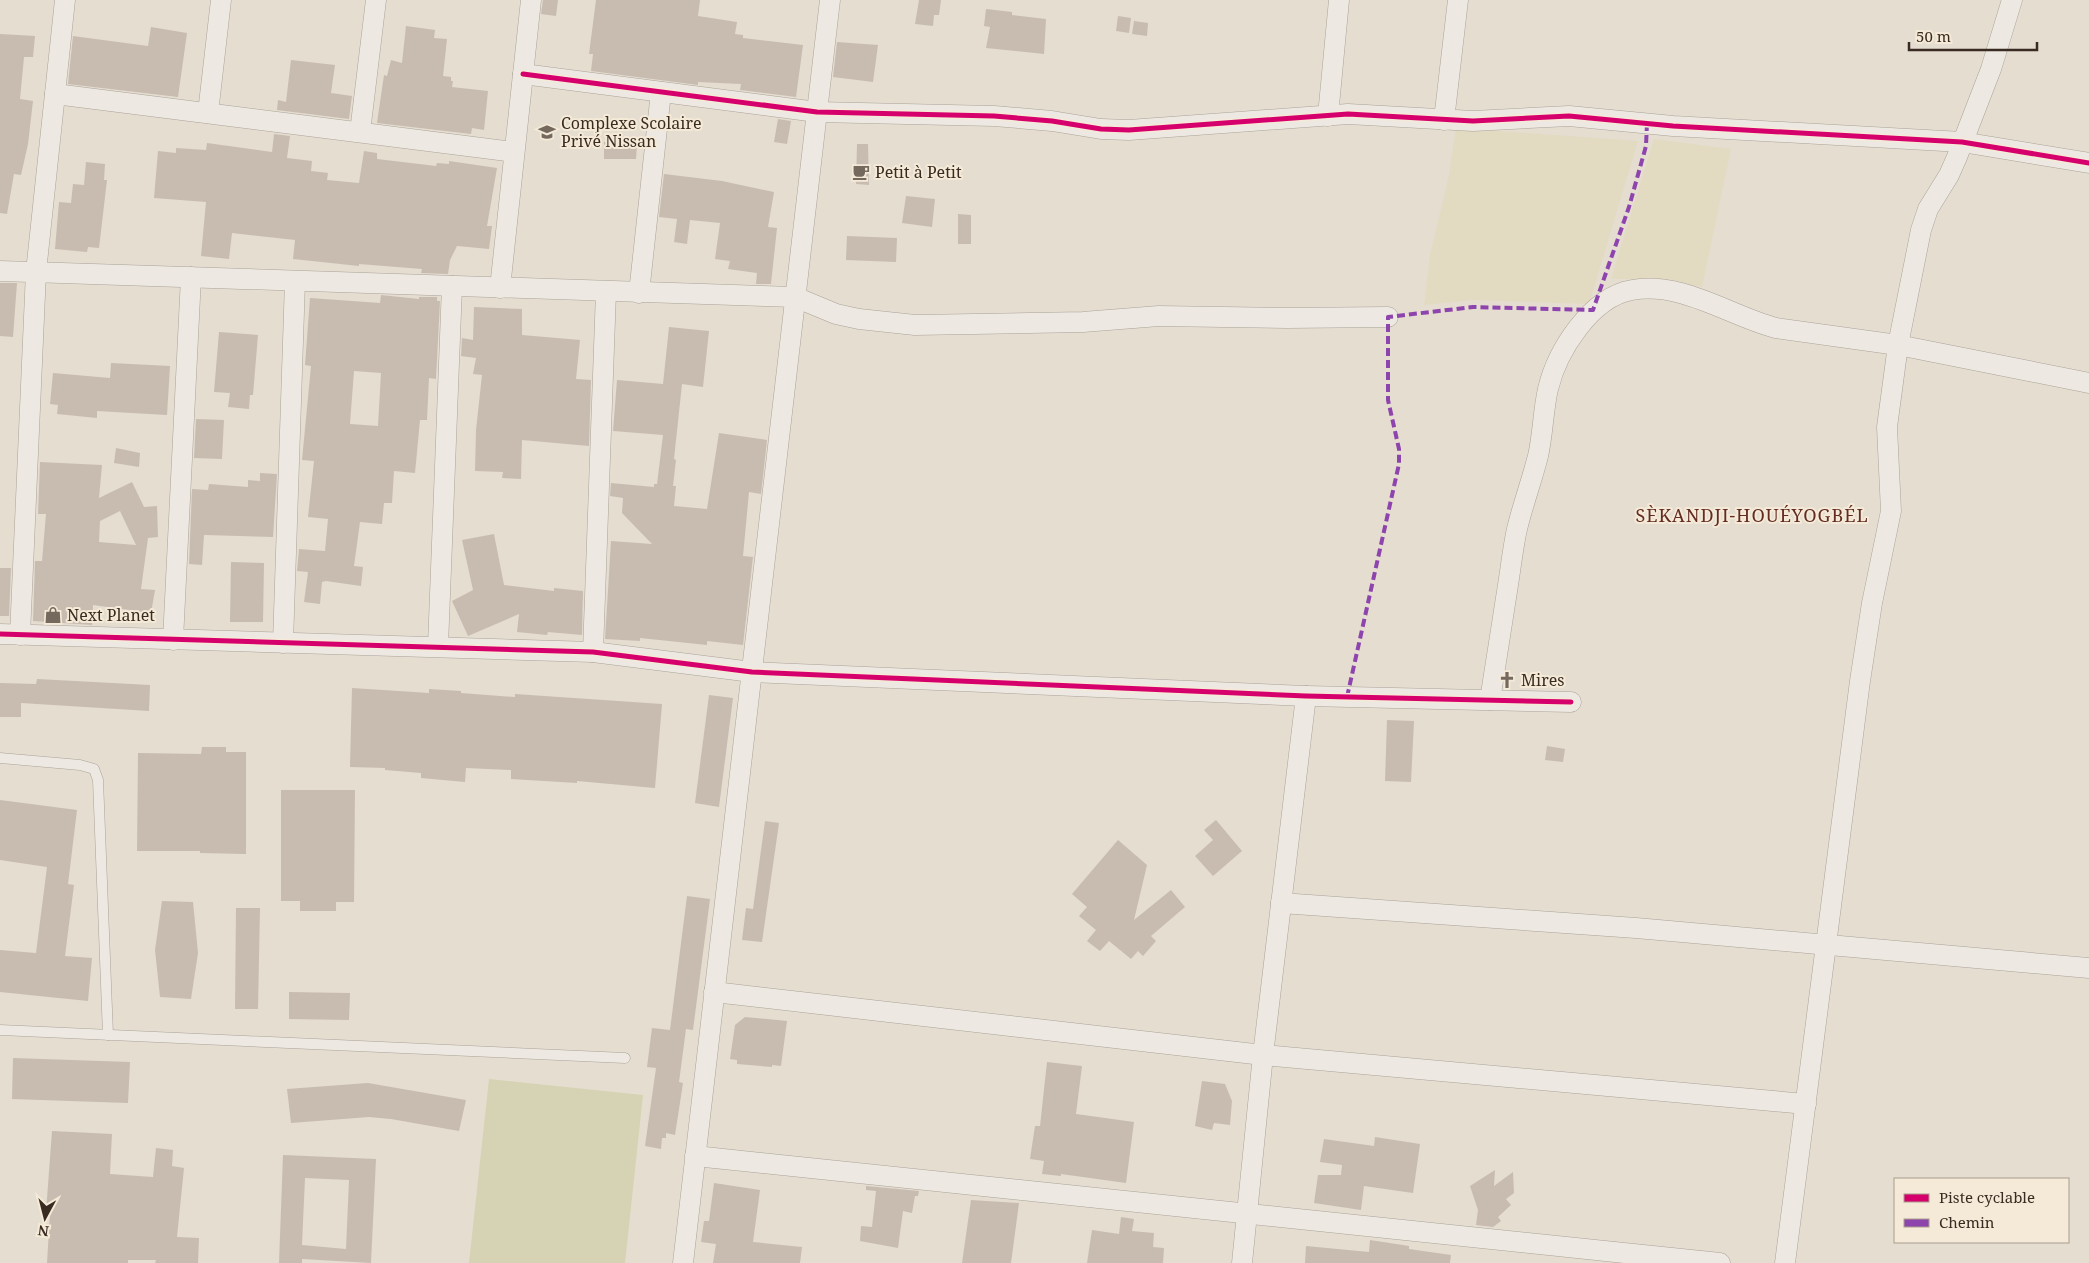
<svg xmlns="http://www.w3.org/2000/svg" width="2089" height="1263" font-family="'Noto Serif',serif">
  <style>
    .farmland { fill: #e3dac2 }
    .green { fill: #d5d3b3 }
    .building { fill: #c8bcb1; fill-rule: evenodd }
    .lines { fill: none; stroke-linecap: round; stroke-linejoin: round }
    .lane-casing { stroke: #aaa399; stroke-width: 11 }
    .street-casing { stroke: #aaa399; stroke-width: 21 }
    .lane { stroke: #ede8e1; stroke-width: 10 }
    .street { stroke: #ede8e1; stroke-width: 20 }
    .quiet { stroke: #8e44ad; stroke-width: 4; stroke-dasharray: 8 4; stroke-linecap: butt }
    .cycleway-casing { stroke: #f4ead7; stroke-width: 8 }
    .cycleway { stroke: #d6006c; stroke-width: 5 }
    .labels { text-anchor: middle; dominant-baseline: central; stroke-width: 4; stroke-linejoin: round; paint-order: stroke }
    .poi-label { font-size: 16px; fill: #392b21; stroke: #f4ead7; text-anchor: start }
    .neighbourhood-label { font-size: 18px; letter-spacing: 1px; fill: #632c22; stroke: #f4ead7 }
  </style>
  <rect width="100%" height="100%" fill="#e5ddd0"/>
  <g class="farmland">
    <polygon points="1456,128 1638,141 1589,304 1473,300 1424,305 1430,255 1449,175"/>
    <polygon points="1654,139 1731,149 1702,287 1640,279 1611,279"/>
  </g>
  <polygon class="green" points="489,1079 643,1095 625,1263 469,1263"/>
  <g class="building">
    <polygon points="543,0 558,0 556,16 541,14"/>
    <polygon points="596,0 700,0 698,16 737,22 735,34 743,35 743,38 803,45 796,97 740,90 741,84 698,82 698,85 591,71 593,54 589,54"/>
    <polygon points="919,0 941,0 939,15 934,15 933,26 915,24"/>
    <polygon points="986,9 1012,12 1012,15 1046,19 1044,54 986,48 990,27 984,26"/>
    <polygon points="1118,16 1131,18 1129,33 1116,31"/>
    <polygon points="1134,21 1148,23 1147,36 1132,34"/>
    <polygon points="406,26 435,30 434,38 447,39 443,76 451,77 451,81 453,81 452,87 488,91 484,130 472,128 471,134 377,123 384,75 387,76 391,60 402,63"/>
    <polygon points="151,27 187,33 178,97 68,84 73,36 148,46"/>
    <polygon points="0,34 35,36 33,57 24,57 20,99 33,101 28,144 21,175 14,174 7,214 0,213"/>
    <polygon points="837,42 878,45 873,82 833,77"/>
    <polygon points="291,60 335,65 331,93 352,96 349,119 277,110 278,100 286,102"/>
    <polygon points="778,119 791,121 787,144 774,142"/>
    <polygon points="274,134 290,136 287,158 312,161 311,171 328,173 327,180 359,183 364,151 377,153 377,159 436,166 437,163 449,164 449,161 497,168 487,226 492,226 489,249 457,246 450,260 448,274 421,273 422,269 359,264 359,266 293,259 295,240 232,233 229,259 201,256 206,202 154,198 158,151 176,153 176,148 206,150 207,143 272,152"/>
    <polygon points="604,142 637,145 636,159 604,159"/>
    <polygon points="857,144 868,144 869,185 856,184"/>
    <polygon points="86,162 105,164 104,180 107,180 99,248 88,247 87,252 55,249 59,202 71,203 73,184 84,185"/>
    <polygon points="664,174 722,181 774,192 768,227 777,228 771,284 756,284 757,273 728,269 730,261 715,259 720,223 690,220 687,244 674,242 677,219 659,217"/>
    <polygon points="906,196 935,199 932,227 902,223"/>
    <polygon points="958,214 971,215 971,244 958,244"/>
    <polygon points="847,236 897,238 896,262 846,260"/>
    <polygon points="0,283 17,283 13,337 0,336"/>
    <path d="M 381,295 L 419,299 L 419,297 L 437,297 L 437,301 L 440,301 L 436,379 L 429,378 L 427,420 L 420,420 L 415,473 L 394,471 L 392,503 L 384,503 L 382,524 L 360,522 L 354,566 L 363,567 L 361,586 L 326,581 L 322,582 L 320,604 L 304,602 L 308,572 L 297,571 L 299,549 L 325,551 L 328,519 L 308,517 L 314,461 L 302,460 L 311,366 L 305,365 L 310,298 L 380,303 ZM 354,371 L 381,373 L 378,426 L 350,424 Z"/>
    <polygon points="474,307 522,309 522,335 580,340 576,379 591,380 589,446 522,440 521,479 502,478 503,472 475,471 476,430 482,375 473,374 476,358 461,356 462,338 473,340"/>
    <polygon points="669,327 709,331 703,387 682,384 674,459 676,460 673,486 676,486 674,506 707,509 719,433 767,440 761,494 749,492 743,556 753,557 743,645 707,641 707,645 640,638 640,641 605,639 611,541 652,544 622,513 623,498 610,496 611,483 654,487 654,484 657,484 663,435 613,431 617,380 663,384"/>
    <polygon points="219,332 258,335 253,395 250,395 249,409 228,407 230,393 214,392"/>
    <polygon points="111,363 170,366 167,415 97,411 97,418 57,414 58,405 50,404 53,373 110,378"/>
    <polygon points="196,419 224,420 222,459 194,458"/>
    <polygon points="116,448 140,453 139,467 114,463"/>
    <path d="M 40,462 L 102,465 L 99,498 L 132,482 L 144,507 L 157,506 L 158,537 L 148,538 L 141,589 L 155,590 L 151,613 L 93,605 L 92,625 L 33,621 L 35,561 L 42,561 L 46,514 L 38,514 ZM 120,511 L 136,545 L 99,542 L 100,521 Z"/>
    <polygon points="260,473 277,474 273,537 204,535 202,565 189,564 192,489 208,490 209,484 248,487 248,480 260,481"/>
    <polygon points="494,534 504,585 554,591 554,588 583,591 582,635 548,632 547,635 517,632 519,614 468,636 452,601 473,590 462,540"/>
    <polygon points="231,562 264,563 263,622 230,622"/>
    <polygon points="0,568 11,568 9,616 0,616"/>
    <polygon points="37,679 150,685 149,711 21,703 21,717 0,717 0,683 36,684"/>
    <polygon points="352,688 429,693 429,689 461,691 461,693 515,697 515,694 662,704 655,788 577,781 577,783 511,779 511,770 466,768 465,782 421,778 421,773 385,770 385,768 350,767"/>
    <polygon points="709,695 733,698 719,807 695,803"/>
    <polygon points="1387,720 1414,721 1411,782 1385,781"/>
    <polygon points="1547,746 1565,749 1563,762 1545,760"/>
    <polygon points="202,747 226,747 226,752 246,752 246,854 200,853 200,851 137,851 138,753 201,754"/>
    <polygon points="281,790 355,790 354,902 336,902 336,911 300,911 300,901 281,901"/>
    <polygon points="0,800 77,810 68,884 74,885 65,956 92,958 88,1001 0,992 0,950 36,953 47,867 0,860"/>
    <polygon points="1216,820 1242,851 1213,876 1195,856 1213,840 1204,830"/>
    <polygon points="765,821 779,823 762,942 742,940 746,908 753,909"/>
    <polygon points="1118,840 1147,865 1134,920 1171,890 1185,907 1151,936 1156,941 1143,956 1138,951 1131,959 1109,941 1100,951 1087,941 1096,930 1079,916 1087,907 1072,894"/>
    <polygon points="687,896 710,899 693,1030 686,1029 679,1082 683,1083 675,1135 666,1133 666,1138 662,1138 661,1149 645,1146 656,1068 647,1067 652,1028 670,1030"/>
    <polygon points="162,901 193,902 198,953 191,999 160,997 155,950"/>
    <polygon points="236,908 260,908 258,1009 235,1009"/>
    <polygon points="289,992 350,993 349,1020 289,1019"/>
    <polygon points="745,1017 787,1021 781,1066 772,1065 772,1067 737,1064 737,1060 730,1059 735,1025"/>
    <polygon points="13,1058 130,1062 128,1103 12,1099"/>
    <polygon points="1047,1062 1082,1066 1076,1114 1134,1122 1126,1183 1061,1174 1061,1176 1042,1174 1044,1161 1030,1159 1035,1126 1040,1126"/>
    <polygon points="1202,1081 1225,1084 1232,1101 1230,1125 1214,1123 1212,1130 1195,1126"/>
    <polygon points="368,1083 466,1100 459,1131 391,1119 369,1117 291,1123 287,1089"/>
    <polygon points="52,1131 112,1134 110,1174 153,1177 156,1148 173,1150 172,1166 184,1168 177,1237 199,1238 198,1263 155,1263 156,1260 128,1260 128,1263 47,1263 50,1213 46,1212"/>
    <polygon points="1375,1137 1420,1144 1413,1193 1364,1186 1361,1210 1314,1203 1318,1175 1341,1175 1342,1165 1320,1162 1324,1139 1374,1146"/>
    <path d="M 283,1155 L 376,1159 L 371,1263 L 302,1259 L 302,1263 L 279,1263 ZM 305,1178 L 349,1180 L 346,1249 L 302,1245 Z"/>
    <polygon points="1495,1170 1494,1186 1513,1172 1514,1193 1506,1199 1511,1205 1498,1217 1501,1221 1493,1227 1476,1225 1478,1210 1470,1186"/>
    <polygon points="714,1183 760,1190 753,1242 802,1247 800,1263 713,1263 716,1244 701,1242 704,1221 709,1221"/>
    <polygon points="866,1186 919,1191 918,1196 915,1196 912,1213 903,1211 898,1248 860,1241 861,1226 872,1227 876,1191 866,1190"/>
    <polygon points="971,1200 1019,1203 1011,1263 962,1263"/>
    <polygon points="1121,1217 1134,1219 1132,1231 1154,1233 1153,1247 1164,1248 1163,1263 1087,1263 1092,1230 1119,1234"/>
    <polygon points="1370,1240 1409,1246 1409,1249 1451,1255 1450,1263 1305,1263 1306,1246 1369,1252"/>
  </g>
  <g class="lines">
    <g class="lane-casing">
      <g id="lane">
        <polyline points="0,758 80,765 94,769 98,780 108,1035"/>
        <polyline points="0,1030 625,1058"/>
      </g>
    </g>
    <g class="street-casing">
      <g id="street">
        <polyline points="523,74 817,112 994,116 1052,121 1101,129 1129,130 1348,114 1473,121 1569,116 1673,126 1962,142 2089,163"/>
        <polyline points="55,94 514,152"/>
        <polyline points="208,113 221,0"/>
        <polyline points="1328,116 1339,0"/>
        <polyline points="1444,120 1458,0"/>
        <polyline points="360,132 376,0"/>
        <polyline points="0,271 795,297 836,314 859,319 915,325 1083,322 1159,316 1287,318 1388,317"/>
        <polyline points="500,288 531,0"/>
        <polyline points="639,293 661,92"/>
        <polyline points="0,634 593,652 752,672 1306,696 1571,702"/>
        <polyline points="20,635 36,272 65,0"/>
        <polyline points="173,640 191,277"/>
        <polyline points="283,643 295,281"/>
        <polyline points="438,646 452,286"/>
        <polyline points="593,652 606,292"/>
        <path d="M 1490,700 C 1496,662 1502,623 1508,585 C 1511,566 1513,547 1517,529 C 1523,504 1532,480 1538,456 C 1543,434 1543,411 1548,389 C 1557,351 1591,297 1632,290 C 1682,281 1730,316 1776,328 L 1898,345 L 2089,383"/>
        <polyline points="1281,903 1636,928 2089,968"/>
        <polyline points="714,992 1263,1055 1806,1104"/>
        <polyline points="695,1156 1720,1263"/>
        <polyline points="683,1263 830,0"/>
        <polyline points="1242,1263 1263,1055 1306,696"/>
        <polyline points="1785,1263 1860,681 1872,603 1891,511 1887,427 1898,345 1921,230 1928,209 1949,175 1957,157 1991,69 2012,0"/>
      </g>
    </g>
    <use href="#lane" class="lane"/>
    <use href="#street" class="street"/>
    <polyline class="quiet" points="1347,697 1399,464 1399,449 1388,400 1388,317 1473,307 1593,310 1629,207 1646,146 1647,123"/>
    <g class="cycleway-casing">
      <g id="cycleway">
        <polyline points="523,74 817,112 994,116 1052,121 1101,129 1129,130 1348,114 1473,121 1569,116 1673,126 1962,142 2089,163"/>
        <polyline points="0,634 593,652 752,672 1306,696 1571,702"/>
      </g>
    </g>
    <use href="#cycleway" class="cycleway"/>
  </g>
  <defs>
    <g id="school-bare" transform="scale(1.35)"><path d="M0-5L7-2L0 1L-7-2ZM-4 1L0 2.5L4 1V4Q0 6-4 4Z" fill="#75695e" stroke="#f4ead7" stroke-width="2.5" paint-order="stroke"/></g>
    <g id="cafe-bare" transform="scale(1.35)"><path d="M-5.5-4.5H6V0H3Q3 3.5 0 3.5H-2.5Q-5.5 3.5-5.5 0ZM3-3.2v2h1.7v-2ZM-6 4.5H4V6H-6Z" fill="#75695e" stroke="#f4ead7" stroke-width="2.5" paint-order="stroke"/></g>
    <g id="shop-bare" transform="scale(1.35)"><path d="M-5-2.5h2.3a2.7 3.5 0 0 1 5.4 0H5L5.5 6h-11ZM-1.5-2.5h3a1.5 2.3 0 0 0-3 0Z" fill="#75695e" stroke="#f4ead7" stroke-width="2.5" paint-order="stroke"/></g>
    <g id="church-bare" transform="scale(1.35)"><path d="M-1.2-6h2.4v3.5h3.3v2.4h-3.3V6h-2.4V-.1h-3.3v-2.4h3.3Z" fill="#75695e" stroke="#f4ead7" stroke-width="2.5" paint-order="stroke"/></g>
  </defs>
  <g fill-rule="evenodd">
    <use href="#school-bare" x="547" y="132"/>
    <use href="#cafe-bare" x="861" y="172"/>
    <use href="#shop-bare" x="53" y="615"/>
    <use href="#church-bare" x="1507" y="680"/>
  </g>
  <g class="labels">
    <g class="poi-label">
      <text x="561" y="123">Complexe Scolaire<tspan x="561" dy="18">Privé Nissan</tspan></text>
      <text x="875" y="172">Petit à Petit</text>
      <text x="67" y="615">Next Planet</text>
      <text x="1521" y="680">Mires</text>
    </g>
    <g class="neighbourhood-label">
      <text x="1752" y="515">SÈKANDJI-HOUÉYOGBÉL</text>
    </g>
  </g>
  <rect x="1894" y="1178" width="175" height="65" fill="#f4ead7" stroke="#a99e8e"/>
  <rect x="1904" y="1194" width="25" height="8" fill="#d6006c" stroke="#a99e8e"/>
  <text x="1939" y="1203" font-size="15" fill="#392b21">Piste cyclable</text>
  <rect x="1904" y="1219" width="25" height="8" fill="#8e44ad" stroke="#a99e8e"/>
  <text x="1939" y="1228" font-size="15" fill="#392b21">Chemin</text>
  <g transform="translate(45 1218) rotate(187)" stroke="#f4ead7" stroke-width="4" paint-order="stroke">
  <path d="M0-4L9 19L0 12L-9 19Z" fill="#392b21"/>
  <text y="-8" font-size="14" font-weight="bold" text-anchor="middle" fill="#392b21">N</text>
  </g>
  <path d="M1909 42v8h128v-8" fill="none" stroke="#392b21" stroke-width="2.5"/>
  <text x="1916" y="42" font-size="15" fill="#392b21" stroke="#f4ead7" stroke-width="4" paint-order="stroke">50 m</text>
</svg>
